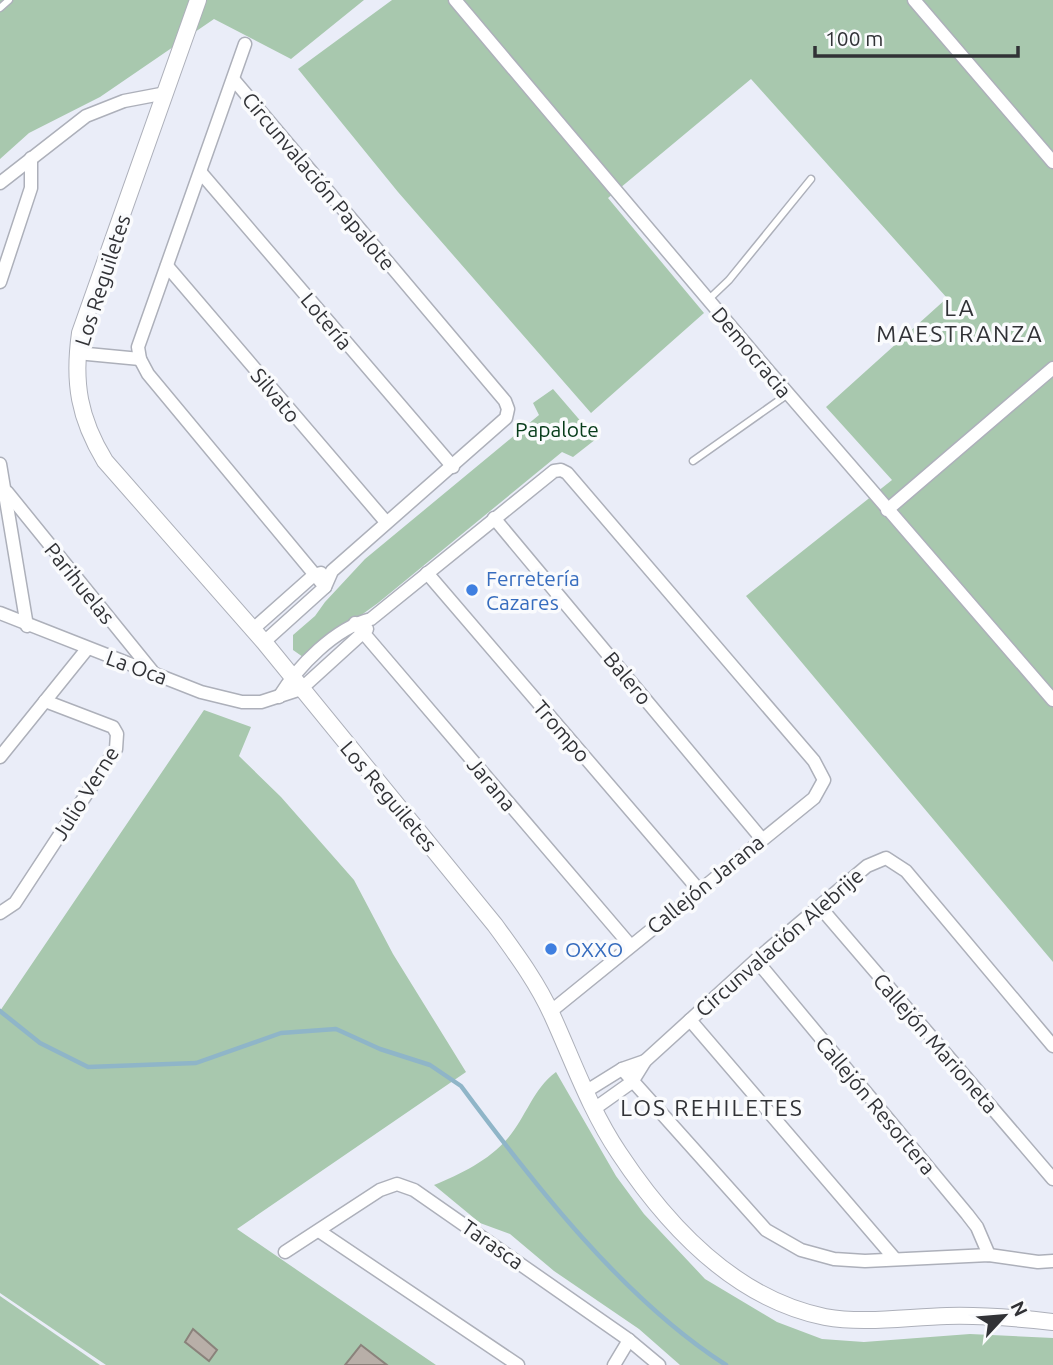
<svg xmlns="http://www.w3.org/2000/svg" width="1053" height="1365" font-family="Ubuntu,sans-serif">
  <style>
    .green { fill: #a8c8ae }
    .lines { fill: none; stroke-linecap: round; stroke-linejoin: round }
    .stream { stroke: #8fb5c8; stroke-width: 4.5 }
    .building { fill: #b8afa8; stroke: #8a827b; stroke-width: 2 }
    .service-casing { stroke: #adb0ba; stroke-width: 9 }
    .minor-casing { stroke: #adb0ba; stroke-width: 15 }
    .tertiary-casing { stroke: #adb0ba; stroke-width: 18 }
    .service { stroke: #fff; stroke-width: 6 }
    .minor { stroke: #fff; stroke-width: 12 }
    .tertiary { stroke: #fff; stroke-width: 16 }
    .shop-dot { fill: #3f7fe0; stroke: #fafbfd; stroke-width: 2.5 }
    .labels { text-anchor: middle; dominant-baseline: central; stroke-width: 7; stroke-linejoin: round; paint-order: stroke }
    .street-label { font-size: 21px; fill: #313236; stroke: #fafbfd }
    .park-label { font-size: 21px; fill: #073c1a; stroke: #fafbfd }
    .shop-label { font-size: 21px; fill: #366cbe; stroke: #fafbfd; text-anchor: start }
    .neighbourhood-label { font-size: 23px; letter-spacing: 2px; fill: #313236; stroke: #fafbfd }
  </style>
  <rect width="100%" height="100%" fill="#eaedf8"/>
  <g class="green">
    <polygon points="0,0 364,0 291,59 214,19 100,97 29,133 0,159"/>
    <polygon points="392,0 1053,0 1053,962 746,596 892,480 826,407 947,298 751,79 608,198 704,313 591,413 398,192 298,69"/>
    <polygon points="553,389 596,439 573,457 562,452 378,603 303,657 293,650 293,635 315,616 325,602 365,559 539,415 533,403"/>
    <polygon points="204,710 251,727 239,756 281,797 354,880 393,954 466,1072 237,1229 436,1365 106,1365 0,1293 0,1011"/>
    <path d="M 556,1072 L 616,1176 L 644,1214 L 705,1279 L 777,1322 L 822,1339 L 864,1342 L 970,1334 L 1053,1338 L 1053,1365 L 680,1365 L 639,1329 L 554,1271 L 510,1234 L 480,1223 L 434,1185 C 461,1174 488,1161 508,1138 C 526,1117 533,1089 556,1072 Z"/>
    <polygon points="0,1296 100,1365 0,1365"/>
  </g>
  <g class="lines">
    <path class="stream" d="M 0,1011 L 40,1043 L 88,1067 L 196,1063 L 281,1033 L 336,1029 L 380,1049 L 430,1065 L 461,1086 C 533,1183 624,1300 726,1365"/>
  </g>
  <g class="building">
    <polygon points="193,1329 217,1350 209,1361 185,1342"/>
    <polygon points="361,1345 387,1365 345,1365"/>
  </g>
  <g class="lines">
    <g class="service-casing">
      <g id="service">
        <polyline points="0,8 9,0"/>
        <polyline points="708,300 729,280 811,179"/>
        <polyline points="693,461 788,394"/>
      </g>
    </g>
    <g class="minor-casing">
      <g id="minor">
        <polyline points="455,0 766,368 1053,700"/>
        <polyline points="914,0 1053,162"/>
        <polyline points="245,44 138,347 140,359 148,374 325,587"/>
        <polyline points="234,80 505,401 508,409 506,418 332,571 325,587 264,642"/>
        <polyline points="202,174 453,467"/>
        <polyline points="0,183 86,116 124,101 166,93"/>
        <polyline points="167,266 386,522"/>
        <polyline points="0,282 31,188 31,158"/>
        <polyline points="77,353 140,359"/>
        <polyline points="0,464 27,626"/>
        <polyline points="7,492 152,671"/>
        <polyline points="887,510 1053,368"/>
        <polyline points="494,518 761,838"/>
        <polyline points="427,573 698,889"/>
        <polyline points="0,613 201,692 242,702 261,702 301,689 367,629"/>
        <polyline points="355,623 630,945"/>
        <polyline points="252,630 314,575 321,573"/>
        <path d="M 279,697 C 298,666 335,628 371,619 L 554,471 L 561,470 L 567,473 L 814,761 L 824,780 L 814,798 L 550,1012"/>
        <polyline points="0,757 87,649"/>
        <polyline points="820,907 1053,1179"/>
        <polyline points="0,913 15,903 116,749 117,734 113,727 45,701"/>
        <polyline points="756,960 967,1214 977,1227 989,1255"/>
        <polyline points="690,1020 895,1259"/>
        <polyline points="622,1069 766,1230 801,1250 834,1259 865,1261 989,1255 1038,1262 1053,1261"/>
        <polyline points="585,1092 622,1069 645,1061"/>
        <polyline points="594,1109 632,1082 645,1061 756,960 867,866 886,858 906,871 1053,1046"/>
        <polyline points="319,1231 518,1365"/>
        <polyline points="285,1252 380,1190 397,1184 414,1190 629,1340 659,1365"/>
        <polyline points="614,1365 629,1340"/>
      </g>
    </g>
    <g class="tertiary-casing">
      <path id="tertiary" d="M 198,0 L 80,333 C 73,383 79,418 105,461 L 264,642 L 495,925 C 516,954 537,982 552,1015 C 573,1061 590,1110 619,1153 C 668,1227 736,1299 825,1317 C 864,1324 907,1317 947,1316 C 983,1315 1018,1318 1053,1322"/>
    </g>
    <use href="#service" class="service"/>
    <use href="#minor" class="minor"/>
    <use href="#tertiary" class="tertiary"/>
  </g>
  <g class="shop-dot">
    <circle cx="472" cy="590" r="7"/>
    <circle cx="551" cy="949" r="7"/>
  </g>
  <g class="labels">
    <g class="street-label">
      <text transform="translate(319 181) rotate(50)">Circunvalación Papalote</text>
      <text transform="translate(102 280) rotate(-72)">Los Reguiletes</text>
      <text transform="translate(327 321) rotate(50)">Lotería</text>
      <text transform="translate(752 352) rotate(50)">Democracia</text>
      <text transform="translate(276 395) rotate(50)">Silvato</text>
      <text transform="translate(80 583) rotate(51)">Parihuelas</text>
      <text transform="translate(137 667) rotate(20)">La Oca</text>
      <text transform="translate(628 678) rotate(50)">Balero</text>
      <text transform="translate(562 731) rotate(49)">Trompo</text>
      <text transform="translate(492 784) rotate(50)">Jarana</text>
      <text transform="translate(85 793) rotate(-58)">Julio Verne</text>
      <text transform="translate(389 796) rotate(50)">Los Reguiletes</text>
      <text transform="translate(705 884) rotate(-39)">Callejón Jarana</text>
      <text transform="translate(779 942) rotate(-41)">Circunvalación Alebrije</text>
      <text transform="translate(936 1043) rotate(49)">Callejón Marioneta</text>
      <text transform="translate(876 1105) rotate(50)">Callejón Resortera</text>
      <text transform="translate(493 1244) rotate(35)">Tarasca</text>
    </g>
    <g class="park-label">
      <text x="557" y="429">Papalote</text>
    </g>
    <g class="shop-label">
      <text x="486" y="578">Ferretería<tspan x="486" dy="24">Cazares</tspan></text>
      <text x="565" y="949">OXXO</text>
    </g>
    <g class="neighbourhood-label">
      <text x="960" y="307">LA<tspan x="960" dy="26">MAESTRANZA</tspan></text>
      <text x="712" y="1107">LOS REHILETES</text>
    </g>
  </g>
  <g transform="translate(1004 1316) rotate(64)" stroke="#fafbfd" stroke-width="5" paint-order="stroke">
  <path d="M0-5L12 26L0 18L-12 26Z" fill="#313236"/>
  <text y="-10" font-size="19" font-weight="bold" text-anchor="middle" fill="#313236">N</text>
  </g>
  <path d="M815 46v10h203v-10" fill="none" stroke="#313236" stroke-width="3.5"/>
  <text x="825" y="46" font-size="21" fill="#313236" stroke="#fafbfd" stroke-width="5" paint-order="stroke">100 m</text>
</svg>
